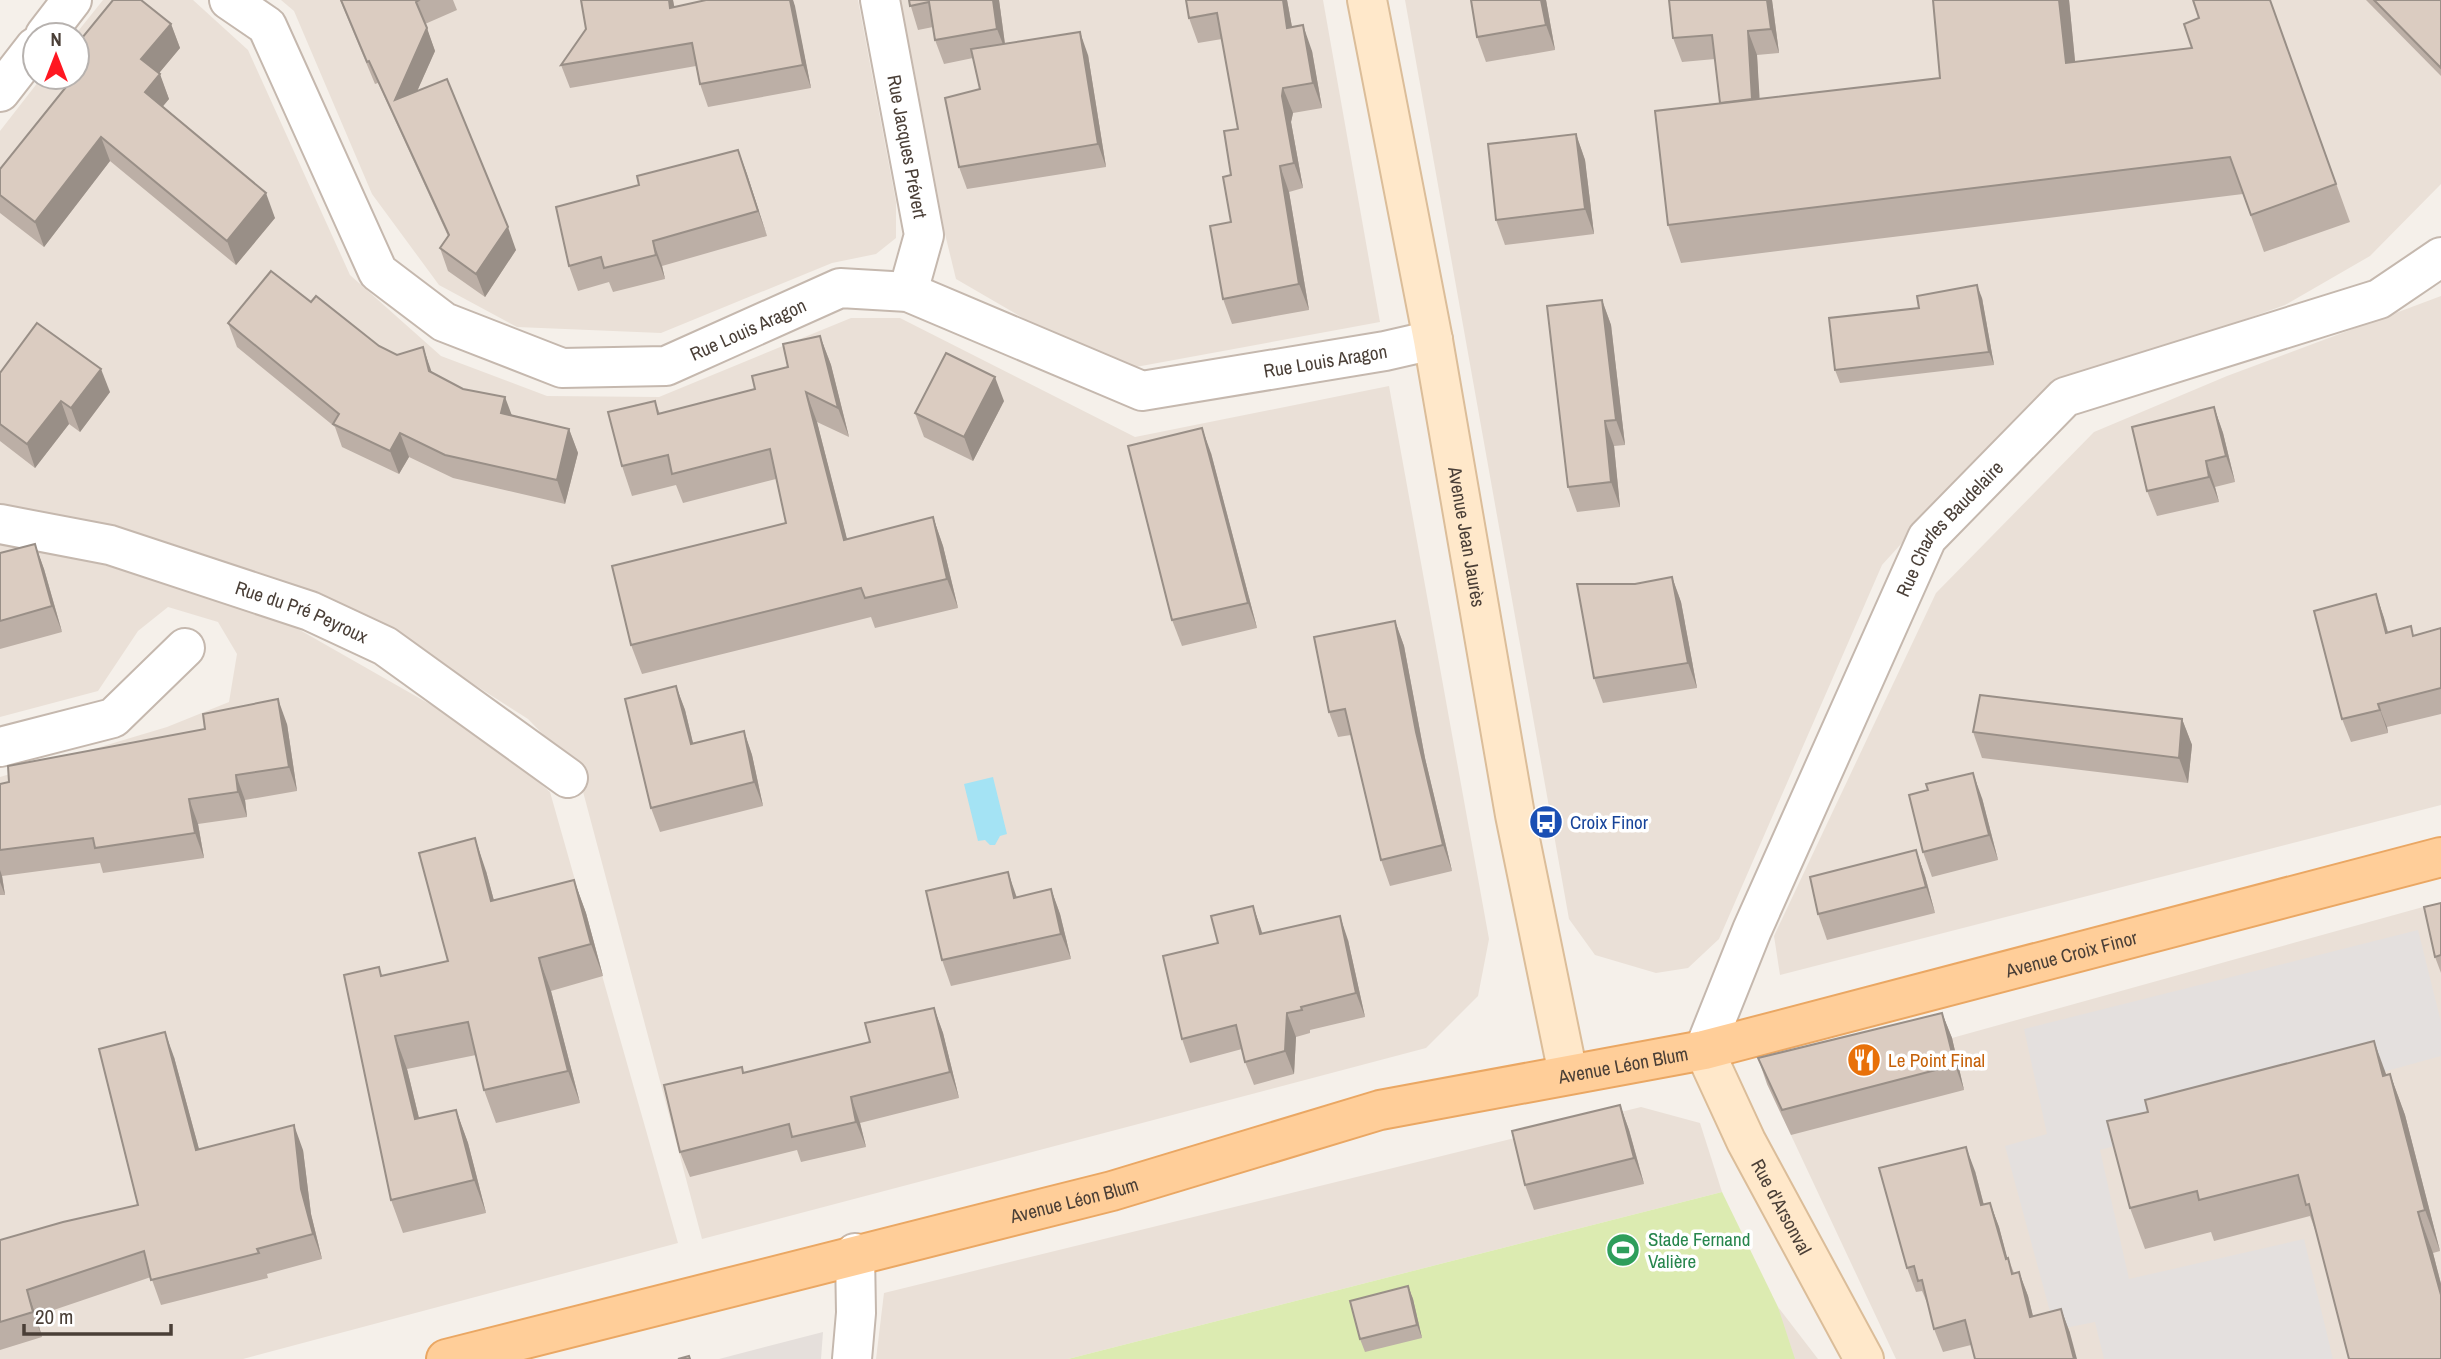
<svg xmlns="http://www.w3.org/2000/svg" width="2441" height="1359" font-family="'Archivo Narrow',sans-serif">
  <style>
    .residential { fill: #eae0d7 }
    .industrial { fill: #e5dfdb }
    .green { fill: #dcebb1 }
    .parking { fill: #e4e0de }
    .water { fill: #a4e3f4 }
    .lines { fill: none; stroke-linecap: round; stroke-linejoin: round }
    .street-casing { stroke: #c5b8ae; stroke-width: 42 }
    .secondary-casing { stroke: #dbbd99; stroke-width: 42 }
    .primary-casing { stroke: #eaa763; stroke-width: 42 }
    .street { stroke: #fff; stroke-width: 38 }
    .secondary { stroke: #ffe8ca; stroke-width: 38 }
    .primary { stroke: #ffce99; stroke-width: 38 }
    .wall { fill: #bcafa6 }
    .shaded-wall { fill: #998f87 }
    .building { fill: #dbccc1; stroke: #998f87; stroke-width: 2 }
    .labels { text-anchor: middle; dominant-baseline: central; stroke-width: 7; stroke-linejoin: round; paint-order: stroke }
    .street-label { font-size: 19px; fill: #4a3f37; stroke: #fff }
    .transit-label { font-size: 19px; fill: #164399; stroke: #fff; text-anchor: start }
    .food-label { font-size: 19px; fill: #c56008; stroke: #fff; text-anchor: start }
    .leisure-label { font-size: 19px; fill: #27864d; stroke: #fff; text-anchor: start }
  </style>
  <rect width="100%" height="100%" fill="#f5f0ea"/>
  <g class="residential">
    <polygon points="103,0 193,0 248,50 350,275 441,356 547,396 659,397 851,318 900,318 1135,437 1389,386 1489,939 1478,996 1426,1048 702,1239 577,769 528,719 394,633 0,519 0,131 42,77 77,77 75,35"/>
    <polygon points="281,0 858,0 896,202 896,238 876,254 832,263 661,333 517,327 439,285 372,194 294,11"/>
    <polygon points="894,0 1323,0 1380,322 1114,371 956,279 914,107"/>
    <polygon points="1405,0 2441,0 2441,184 2370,256 2285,305 2079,379 2008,426 1882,565 1719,939 1688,968 1656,973 1595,955 1569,919"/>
    <polygon points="2441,296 2441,805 1780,975 1774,936 1936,593 2094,432 2227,376"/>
    <polygon points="0,538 93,555 284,621 484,735 550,792 678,1243 243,1359 0,1359 0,777 167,727 229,702 237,654 218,622 168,607 138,631 98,691 0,717"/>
    <polygon points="2441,902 2441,1359 1896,1359 1767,1084 1952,1038"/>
    <polygon points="1641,1107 1700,1123 1722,1192 1068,1359 876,1359 884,1293"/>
    <polygon points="1778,1307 1818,1359 1790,1359"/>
  </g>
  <polygon class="industrial" points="823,1332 821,1359 719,1359"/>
  <polygon class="green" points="1722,1192 1778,1307 1795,1359 1068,1359"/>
  <polygon class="parking" points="2418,930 2441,1022 2441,1056 2100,1150 2129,1279 2304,1239 2333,1359 2104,1359 2095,1322 2055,1330 2005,1146 2047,1134 2024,1029"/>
  <polygon class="water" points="993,777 1007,834 1000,836 995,845 990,845 985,840 978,841 964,784"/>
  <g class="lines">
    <g class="street-casing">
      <g id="street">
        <path id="s1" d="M 229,0 L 267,26 L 378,272 L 444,322 L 562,368 L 666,366 L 840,288 L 908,292 L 1142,391 L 1385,351 L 1433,340"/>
        <path id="s2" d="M 880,0 L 924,235 L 908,292"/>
        <polyline points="45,35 72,0"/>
        <polyline points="0,92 35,47"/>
        <path id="s3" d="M 0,524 L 110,545 L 310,611 L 385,646 L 568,778"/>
        <polyline points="0,747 113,718 185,648"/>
        <path id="s4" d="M 1704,1050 L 1752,930 L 1927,538 L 2065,397 L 2379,299 L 2441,257"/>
        <polyline points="852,1359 856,1313 855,1253"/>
      </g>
    </g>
    <g class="secondary-casing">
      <g id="secondary">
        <path id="s5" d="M 1367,0 L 1433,340 L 1515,815 L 1568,1074"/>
        <path id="s6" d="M 1704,1050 L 1746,1141 L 1864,1359"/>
      </g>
    </g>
    <g class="primary-casing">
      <g id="primary">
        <path id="s7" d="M 446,1359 L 1112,1191 L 1380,1110 L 1704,1050 L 2441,857"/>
      </g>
    </g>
    <use href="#street" class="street"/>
    <use href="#secondary" class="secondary"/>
    <use href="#primary" class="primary"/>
  </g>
  <g class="wall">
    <polygon points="340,0 453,0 457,10 425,24 435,51 417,91 516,250 485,297 448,271 440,248 448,236 378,83 375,84"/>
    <polygon points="673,0 674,7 706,0 793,0 811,88 708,107 700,84 696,66 570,88 561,65"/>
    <polygon points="909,0 999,0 1005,44 1088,55 1106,167 967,189 959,167 980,89 973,58 944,64 935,40 933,27 918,30"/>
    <polygon points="1186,0 1287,0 1292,27 1312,51 1322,108 1293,113 1291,122 1303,188 1289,192 1309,310 1232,324 1223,299 1231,222 1231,175 1238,129 1222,39 1198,43 1189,18"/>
    <polygon points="1546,0 1555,50 1486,62 1477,37"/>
    <polygon points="1669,0 1772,0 1779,53 1757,55 1759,99 1940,78 1933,0 2069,0 2075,62 2192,48 2270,0 2350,222 2264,252 2243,194 1681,263 1668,225 1720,103 1715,59 1682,62 1673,38"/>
    <polygon points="2366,0 2441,0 2441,76"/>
    <polygon points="171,24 180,48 159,73 169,99 162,107 275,218 236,265 110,161 44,247 0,213 0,169 80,69 77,61 77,44"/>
    <polygon points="1576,134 1585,160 1594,234 1505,245 1496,220"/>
    <polygon points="738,150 767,236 662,266 665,279 613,292 609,282 578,291 569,266 639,185"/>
    <polygon points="1982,298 1994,365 1840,383 1835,370 1919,308"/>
    <polygon points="1602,300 1611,325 1625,445 1614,446 1620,507 1577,512 1568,487"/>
    <polygon points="311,302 379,346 432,373 512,415 569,429 578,453 565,504 453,478 409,457 399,474 342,447 335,427 237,347 228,323"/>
    <polygon points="820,336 831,365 849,437 817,422 847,540 933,517 943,546 958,608 875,628 871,617 642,674 631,645 786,523 776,479 683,503 676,485 632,496 622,466 655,401 660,414 755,389 788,367"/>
    <polygon points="0,373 110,392 80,432 69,424 35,468 0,441"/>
    <polygon points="1004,401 973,461 924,437 915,413"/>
    <polygon points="2214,407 2223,433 2235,482 2215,487 2219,502 2157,516 2147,491"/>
    <polygon points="1211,453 1257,628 1182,646 1172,620"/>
    <polygon points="35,544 44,569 62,632 0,649 0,553"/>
    <polygon points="1672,577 1681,602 1697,688 1603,703 1594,678"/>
    <polygon points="2376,594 2384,618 2388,632 2414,635 2441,628 2441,714 2387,727 2388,733 2351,742 2342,719"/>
    <polygon points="1395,621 1404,646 1425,758 1452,871 1390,886 1381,860 1351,735 1338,737 1329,712"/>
    <polygon points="676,686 685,710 693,743 744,731 752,755 763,806 660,832 651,808"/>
    <polygon points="2182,719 2192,745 2188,783 1982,758 1973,732"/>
    <polygon points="287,724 297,791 245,800 247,817 198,824 204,858 103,873 100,863 2,876 5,895 0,895 0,784"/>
    <polygon points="1928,790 1982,798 1998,860 1932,877 1923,852"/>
    <polygon points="1916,850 1925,876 1935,913 1827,940 1818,914"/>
    <polygon points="486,871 494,901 574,880 586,913 603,976 551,991 580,1103 496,1123 484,1090 476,1055 407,1069 419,1118 456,1110 468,1143 486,1213 403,1233 391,1200 379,967 382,976 448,961"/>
    <polygon points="1051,889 1060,914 1071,959 951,986 942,960 1017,897"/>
    <polygon points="2441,903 2441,973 2435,957"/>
    <polygon points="1253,906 1262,933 1348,940 1365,1017 1310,1030 1310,1033 1296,1037 1294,1074 1254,1085 1245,1062 1242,1049 1190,1063 1182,1039 1218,943"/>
    <polygon points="934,1008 943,1033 959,1098 860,1123 866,1147 801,1162 797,1150 690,1177 680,1152 742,1067 744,1073 870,1042"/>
    <polygon points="1942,1013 1952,1038 1964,1090 1791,1135 1767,1084 1758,1058"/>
    <polygon points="174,1057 199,1149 303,1150 311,1214 322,1259 267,1274 268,1278 161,1305 151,1277 36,1316 42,1337 0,1350 0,1240 138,1205"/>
    <polygon points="2390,1074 2405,1115 2440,1251 2433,1253 2441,1284 2441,1359 2333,1294 2318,1238 2310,1216 2214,1241 2211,1232 2145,1249 2130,1208 2386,1075"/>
    <polygon points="1620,1105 1629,1130 1644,1184 1534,1210 1525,1185"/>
    <polygon points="1975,1171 1984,1205 1990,1203 1999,1227 2007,1258 2008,1258 2014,1273 2019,1272 2028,1296 2033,1316 2061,1309 2070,1333 1971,1345 1943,1352 1934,1329 1928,1305 1922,1291 1916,1292 1907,1268"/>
    <polygon points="1408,1286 1413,1299 1422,1338 1365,1352 1360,1339"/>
  </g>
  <g class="shaded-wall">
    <polygon points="669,0 673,0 679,31 670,8"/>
    <polygon points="790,0 793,0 795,6 811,88 803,65"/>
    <polygon points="993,0 999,0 1006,52 997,29"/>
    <polygon points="1283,0 1287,0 1297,54 1287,28"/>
    <polygon points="1541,0 1546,0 1555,50 1546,25"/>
    <polygon points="1767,0 1772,0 1779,53 1771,29"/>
    <polygon points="2059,0 2069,0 2079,101 2066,63"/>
    <polygon points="171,24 180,48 150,84 141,59"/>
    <polygon points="1303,25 1312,51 1322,108 1313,83"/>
    <polygon points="427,28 435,51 403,123 395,100"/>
    <polygon points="1748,31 1757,55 1762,138 1753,113"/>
    <polygon points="1080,32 1088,55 1106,167 1098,144"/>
    <polygon points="160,74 169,99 154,117 145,92"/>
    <polygon points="1283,88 1293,113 1291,122 1303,188 1294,163 1282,96"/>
    <polygon points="1576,134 1585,160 1594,234 1585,209"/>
    <polygon points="101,137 110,161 44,247 35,222"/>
    <polygon points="738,150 747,174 767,236 758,211"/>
    <polygon points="1280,166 1289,192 1309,310 1299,284"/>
    <polygon points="266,193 275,218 236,265 227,241"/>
    <polygon points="508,227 516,250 485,297 476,274"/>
    <polygon points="653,241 662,266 665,279 656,255"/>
    <polygon points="1977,285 1982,298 1994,365 1989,352"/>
    <polygon points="1602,300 1611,325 1625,445 1616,420"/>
    <polygon points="820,336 831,365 849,437 838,408"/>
    <polygon points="423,347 431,370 438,395 429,371"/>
    <polygon points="101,369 110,392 80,432 71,408"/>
    <polygon points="995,377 1004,401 973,461 964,437"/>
    <polygon points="806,392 817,422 855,570 844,540"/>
    <polygon points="505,397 514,421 501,413"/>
    <polygon points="61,401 69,424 35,468 27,444"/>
    <polygon points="2214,407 2223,433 2235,482 2226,456"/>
    <polygon points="1605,421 1614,446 1620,507 1611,482"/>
    <polygon points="1202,428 1211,453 1257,628 1248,603"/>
    <polygon points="569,429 578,453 565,504 557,480"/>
    <polygon points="400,433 409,457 399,474 390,451"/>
    <polygon points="2206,461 2215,487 2219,502 2209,477"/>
    <polygon points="933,517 943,546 958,608 947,579"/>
    <polygon points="35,544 44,569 62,632 52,606"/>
    <polygon points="1672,577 1681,602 1697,688 1688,663"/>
    <polygon points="2376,594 2384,618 2394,656 2386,633"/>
    <polygon points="1395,621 1404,646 1425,758 1452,871 1443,845 1416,732"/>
    <polygon points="676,686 685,710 699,768 691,744"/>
    <polygon points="278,699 287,724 297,791 289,767"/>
    <polygon points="2378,704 2387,727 2388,733 2380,710"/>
    <polygon points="2182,719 2192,745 2188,783 2179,758"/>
    <polygon points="744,731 752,755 763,806 754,782"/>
    <polygon points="1973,773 1982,798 1998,860 1989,835"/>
    <polygon points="236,775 245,800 247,817 238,792"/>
    <polygon points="189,799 198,824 204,858 195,833"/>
    <polygon points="475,838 486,871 503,934 491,901"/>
    <polygon points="1916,850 1925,876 1935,913 1926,887"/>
    <polygon points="0,870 2,876 5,895 0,882"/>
    <polygon points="1008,872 1017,898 1014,898"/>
    <polygon points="574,880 586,913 603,976 591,944"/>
    <polygon points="1051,889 1060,914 1071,959 1061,934"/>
    <polygon points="1253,906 1261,929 1268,957 1260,934"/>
    <polygon points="1340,916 1348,940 1365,1017 1356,993"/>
    <polygon points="539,958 551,991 580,1103 568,1071"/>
    <polygon points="934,1008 943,1033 959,1098 950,1072"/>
    <polygon points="1287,1013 1296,1037 1294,1074 1285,1051"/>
    <polygon points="1942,1013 1952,1038 1964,1090 1955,1065"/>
    <polygon points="165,1032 174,1057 206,1175 196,1150"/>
    <polygon points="395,1036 407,1069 427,1151 415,1119"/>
    <polygon points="2374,1041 2389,1082 2383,1076"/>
    <polygon points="2390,1074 2405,1115 2440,1251 2425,1210"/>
    <polygon points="851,1097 860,1123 866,1147 856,1122"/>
    <polygon points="1620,1105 1629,1130 1644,1184 1634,1158"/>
    <polygon points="456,1110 468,1143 486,1213 474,1180"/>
    <polygon points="294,1125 303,1150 311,1214 322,1259 313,1234 301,1189"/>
    <polygon points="1966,1147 1975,1171 1990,1229 1981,1205"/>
    <polygon points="1990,1203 1999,1227 2014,1283 2006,1259"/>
    <polygon points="2418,1212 2433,1253 2441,1284 2441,1297"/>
    <polygon points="2019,1272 2028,1296 2039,1341 2030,1317"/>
    <polygon points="1408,1286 1413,1299 1422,1338 1417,1325"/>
    <polygon points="27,1290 36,1316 42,1337 33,1312"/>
    <polygon points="2061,1309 2070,1333 2077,1359 2074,1359"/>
  </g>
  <g class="building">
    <polygon points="113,0 141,0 171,24 141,59 160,74 145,92 266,193 227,241 101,137 35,222 0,195 0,169 74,77 77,77 77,73 86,62 77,53 77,44"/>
    <polygon points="341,0 419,0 416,2 427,28 395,100 447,79 508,227 476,274 440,248 449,235 369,61 367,62"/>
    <polygon points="581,0 669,0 670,8 706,0 790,0 803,65 700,84 692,43 561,65 586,29"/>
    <polygon points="909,0 993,0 997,29 935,40 929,2 910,6"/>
    <polygon points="1186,0 1283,0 1287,28 1303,25 1313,83 1283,88 1282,96 1294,163 1280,166 1299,284 1223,299 1210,226 1231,222 1223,177 1231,175 1224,131 1238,129 1217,13 1189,18"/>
    <polygon points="1471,0 1541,0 1546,25 1477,37"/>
    <polygon points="1669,0 1767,0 1771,29 1748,31 1752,99 1720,103 1712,35 1673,38"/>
    <polygon points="1933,0 2059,0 2066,63 2192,48 2184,24 2199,18 2193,0 2270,0 2336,184 2251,215 2230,157 1668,225 1655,111 1940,78"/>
    <polygon points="2374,0 2441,0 2441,68"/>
    <polygon points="1080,32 1098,144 959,167 945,98 980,89 971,49"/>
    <polygon points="1576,134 1585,209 1496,220 1488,144"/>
    <polygon points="738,150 758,211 653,241 656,255 604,268 601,257 569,266 556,207 639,185 637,176"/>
    <polygon points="271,271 311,302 316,296 379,346 397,355 423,347 429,371 463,389 505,397 501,413 569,429 557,480 445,455 400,433 390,451 333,424 339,414 228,323"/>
    <polygon points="1977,285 1989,352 1835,370 1829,318 1919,308 1917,296"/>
    <polygon points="1602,300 1616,420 1605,421 1611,482 1568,487 1547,306"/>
    <polygon points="37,323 101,369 71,408 61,401 27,444 0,424 0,373"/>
    <polygon points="820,336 838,408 806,392 844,540 933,517 947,579 865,598 861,588 631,645 612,566 786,523 770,449 672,474 668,455 622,466 608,412 655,401 658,414 755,389 752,376 788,367 783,344"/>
    <polygon points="946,353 995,377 964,437 915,413"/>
    <polygon points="2214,407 2226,456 2206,461 2209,477 2147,491 2132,427"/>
    <polygon points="1202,428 1248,603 1172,620 1128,446"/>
    <polygon points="35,544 52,606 0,621 0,553"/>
    <polygon points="1672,577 1688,663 1594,678 1577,584 1635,584"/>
    <polygon points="2376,594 2386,633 2411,626 2413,636 2441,628 2441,688 2378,704 2380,710 2342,719 2314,611"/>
    <polygon points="1395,621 1416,732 1443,845 1381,860 1345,709 1329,712 1314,637"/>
    <polygon points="676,686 691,744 744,731 754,782 651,808 625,699"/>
    <polygon points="1980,695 2182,719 2179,758 1973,732"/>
    <polygon points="278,699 289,767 236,775 238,792 189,799 195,833 95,848 93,838 0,850 0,784 9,782 8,766 205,729 203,714"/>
    <polygon points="1973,773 1989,835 1923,852 1909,795 1928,790 1926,784"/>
    <polygon points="475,838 491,901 574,880 591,944 539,958 568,1071 484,1090 468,1022 395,1036 415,1119 456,1110 474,1180 391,1200 344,975 379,967 381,976 448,961 419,853"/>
    <polygon points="1916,850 1926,887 1818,914 1810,877"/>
    <polygon points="1008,872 1014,898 1051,889 1061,934 942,960 926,891"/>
    <polygon points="2441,903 2441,955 2435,957 2424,907"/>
    <polygon points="1253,906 1260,934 1340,916 1356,993 1301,1007 1302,1010 1287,1013 1285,1051 1245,1062 1236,1025 1182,1039 1163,956 1218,943 1211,916"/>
    <polygon points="934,1008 950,1072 851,1097 856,1122 792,1137 789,1124 680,1152 664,1085 742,1067 743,1073 870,1042 865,1023"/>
    <polygon points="1942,1013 1955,1065 1782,1110 1758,1058"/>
    <polygon points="165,1032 196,1150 294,1125 301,1189 313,1234 257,1249 259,1253 151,1280 144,1251 27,1290 33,1312 0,1322 0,1240 63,1222 138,1205 99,1049"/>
    <polygon points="2374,1041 2383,1076 2390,1074 2425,1210 2418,1212 2441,1295 2441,1359 2349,1359 2309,1204 2306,1205 2298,1175 2199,1200 2197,1191 2130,1208 2107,1121 2148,1112 2145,1100"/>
    <polygon points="1620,1105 1634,1158 1525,1185 1512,1131"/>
    <polygon points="1966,1147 1981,1205 1990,1203 2006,1259 2008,1258 2012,1274 2019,1272 2030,1317 2061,1309 2074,1359 1975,1359 1965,1320 1934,1329 1922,1280 1918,1281 1914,1266 1907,1268 1879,1168"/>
    <polygon points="1408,1286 1417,1325 1360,1339 1350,1301"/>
    <polygon points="689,1356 690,1359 678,1359"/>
  </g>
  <defs>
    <g id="bus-disc" transform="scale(1.75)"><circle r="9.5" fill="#1a4fb4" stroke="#fff"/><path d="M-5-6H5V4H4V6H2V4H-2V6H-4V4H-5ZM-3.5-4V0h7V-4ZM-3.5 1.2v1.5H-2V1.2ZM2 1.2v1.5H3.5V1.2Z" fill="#fff"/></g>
    <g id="restaurant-disc" transform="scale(1.75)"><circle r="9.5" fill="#e8710a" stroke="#fff"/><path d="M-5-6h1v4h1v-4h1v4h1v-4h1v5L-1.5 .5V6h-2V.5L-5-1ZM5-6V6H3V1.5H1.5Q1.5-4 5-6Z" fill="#fff"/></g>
    <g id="stadium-disc" transform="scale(1.75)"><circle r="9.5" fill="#2e9e5b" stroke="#fff"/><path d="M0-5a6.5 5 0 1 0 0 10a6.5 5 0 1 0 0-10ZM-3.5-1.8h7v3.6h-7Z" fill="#fff"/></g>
  </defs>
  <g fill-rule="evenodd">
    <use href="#bus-disc" x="1546" y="822"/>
    <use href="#restaurant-disc" x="1864" y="1060"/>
    <use href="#stadium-disc" x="1623" y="1250"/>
  </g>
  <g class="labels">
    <g class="street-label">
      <text stroke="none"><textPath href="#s2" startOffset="149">Rue Jacques Prévert</textPath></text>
      <text stroke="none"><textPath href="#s1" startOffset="719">Rue Louis Aragon</textPath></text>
      <text stroke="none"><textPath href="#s1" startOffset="1328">Rue Louis Aragon</textPath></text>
      <text stroke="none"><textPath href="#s4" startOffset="579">Rue Charles Baudelaire</textPath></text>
      <text stroke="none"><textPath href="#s5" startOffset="546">Avenue Jean Jaurès</textPath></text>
      <text stroke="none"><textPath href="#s3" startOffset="315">Rue du Pré Peyroux</textPath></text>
      <text stroke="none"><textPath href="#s7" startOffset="1676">Avenue Croix Finor</textPath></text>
      <text stroke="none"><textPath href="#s7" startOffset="1214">Avenue Léon Blum</textPath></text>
      <text stroke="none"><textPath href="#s7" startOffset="648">Avenue Léon Blum</textPath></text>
      <text stroke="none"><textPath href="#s6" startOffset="175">Rue d'Arsonval</textPath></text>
    </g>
    <g class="transit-label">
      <text x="1570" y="822">Croix Finor</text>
    </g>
    <g class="food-label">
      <text x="1888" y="1060">Le Point Final</text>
    </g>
    <g class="leisure-label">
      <text x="1648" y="1239">Stade Fernand<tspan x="1648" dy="22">Valière</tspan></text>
    </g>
  </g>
  <g transform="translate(56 56)"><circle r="33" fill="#ffffff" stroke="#b7b2af" stroke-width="2"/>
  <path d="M0-5L12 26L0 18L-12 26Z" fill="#ff1721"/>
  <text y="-10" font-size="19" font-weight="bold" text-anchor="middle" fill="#4a3f37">N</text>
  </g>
  <path d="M24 1324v10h147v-10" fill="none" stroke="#4a3f37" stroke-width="3.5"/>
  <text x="35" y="1324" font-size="21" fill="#4a3f37" stroke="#ffffff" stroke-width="5" paint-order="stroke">20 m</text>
</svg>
